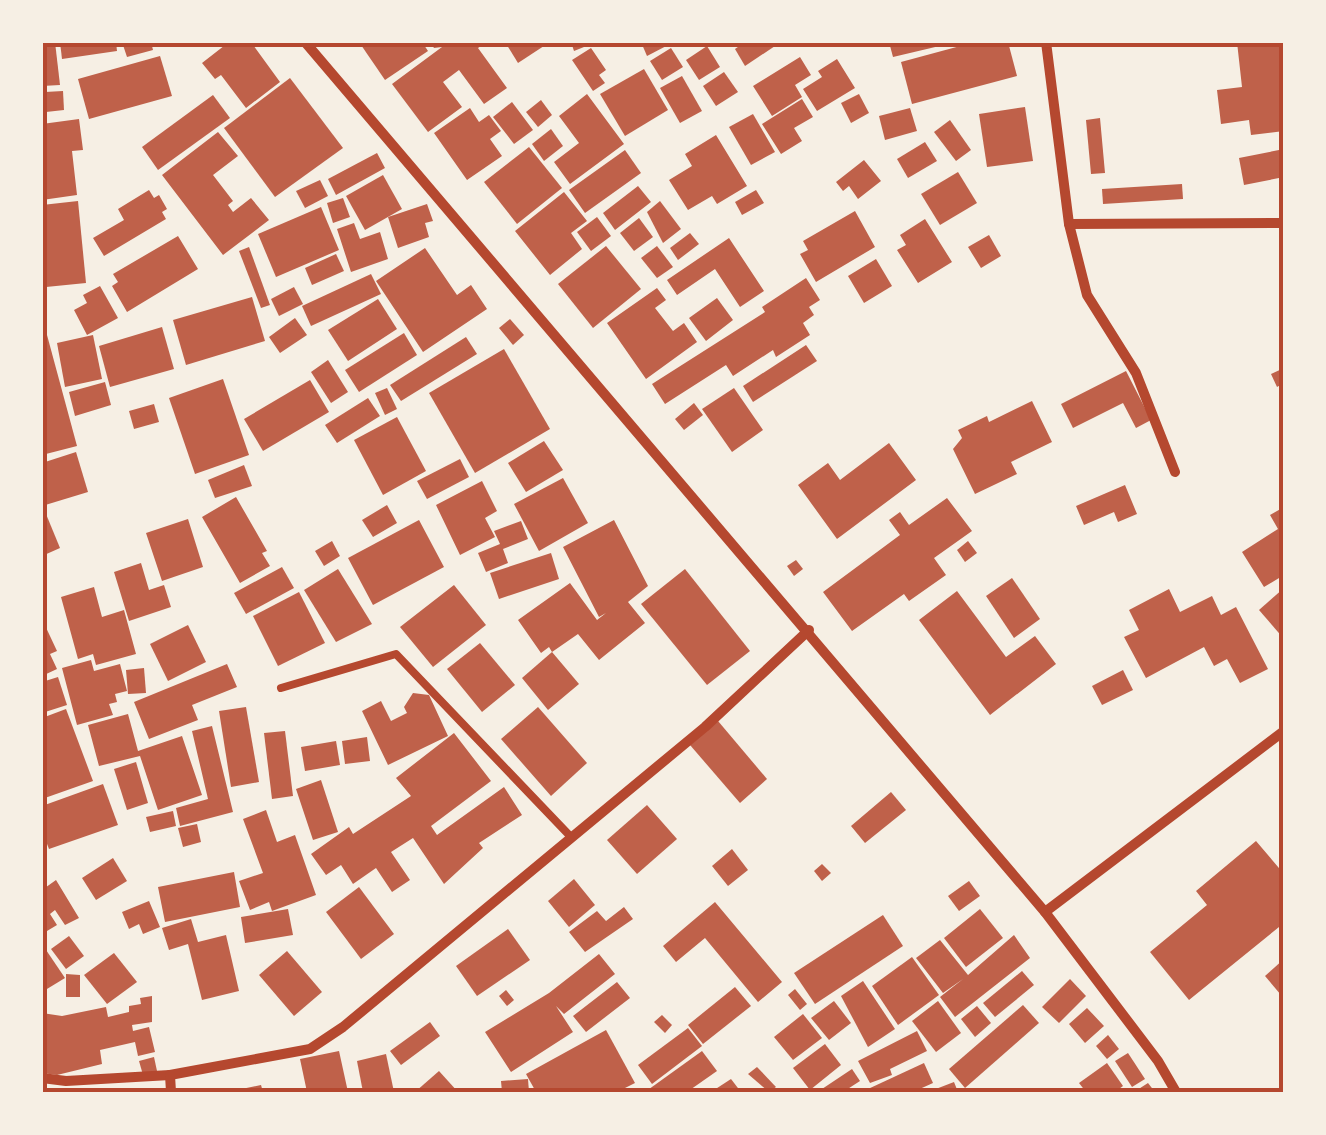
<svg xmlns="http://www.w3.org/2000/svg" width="1326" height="1135" font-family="'Sofia Sans Condensed',sans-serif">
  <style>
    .building { fill: #bf614a }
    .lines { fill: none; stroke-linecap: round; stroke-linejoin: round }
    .service { stroke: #b5482f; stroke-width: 8 }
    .minor { stroke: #b5482f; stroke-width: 10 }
    .neatline { fill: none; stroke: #b5482f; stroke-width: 4 }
  </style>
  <rect width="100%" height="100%" fill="#f6efe4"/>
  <g class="building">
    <polygon points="42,42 55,42 60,85 42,86"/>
    <polygon points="60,42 116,42 117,51 62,59"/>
    <polygon points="122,42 151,42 153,50 127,57"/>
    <polygon points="229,42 251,42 280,82 246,108 221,75 215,79 202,63"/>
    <polygon points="359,42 422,42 428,51 385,80"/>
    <polygon points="430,42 486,42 478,48 507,88 484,104 459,70 443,82 462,107 428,132 392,84 442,47 434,48"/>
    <polygon points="505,42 550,42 518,63"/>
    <polygon points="571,42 594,42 594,43 574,51"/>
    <polygon points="641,42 674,42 647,56"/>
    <polygon points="745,42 781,42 745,66 735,49"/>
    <polygon points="889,42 948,42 948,44 893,57"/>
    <polygon points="975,42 1008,42 1017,76 912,104 901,62"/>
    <polygon points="1237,42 1284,42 1284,131 1251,135 1249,120 1221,124 1217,90 1242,87"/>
    <polygon points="707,46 720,67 699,80 686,60"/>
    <polygon points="591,48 606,70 599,75 605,83 593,91 572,60"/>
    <polygon points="671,48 683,67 662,80 650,61"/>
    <polygon points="160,56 172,96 89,119 78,79"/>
    <polygon points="800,57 811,75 795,85 802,97 772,116 753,86"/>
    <polygon points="837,59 855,88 817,111 803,89 822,77 818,71"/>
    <polygon points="644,69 668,110 625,136 600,94"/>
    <polygon points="724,72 738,92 716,106 703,86"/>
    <polygon points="682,76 702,111 680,123 660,88"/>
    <polygon points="290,78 343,148 275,197 224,128"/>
    <polygon points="63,91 64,110 46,112 45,92"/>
    <polygon points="587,94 624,144 570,184 554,162 579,143 559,116"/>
    <polygon points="859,94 869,113 851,123 841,103"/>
    <polygon points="213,95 230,118 158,170 142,147"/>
    <polygon points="802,99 813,117 794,128 802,141 781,154 762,124"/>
    <polygon points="541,100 552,115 538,127 526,112"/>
    <polygon points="512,102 533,130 514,144 493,117"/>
    <polygon points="1025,107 1033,161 987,167 979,114"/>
    <polygon points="470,108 479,122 489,115 501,131 490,139 502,156 467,180 434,133"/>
    <polygon points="910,108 917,131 885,140 879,116"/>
    <polygon points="753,114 775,152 751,165 729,127"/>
    <polygon points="1100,118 1105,173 1091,174 1086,120"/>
    <polygon points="79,119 83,150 72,151 77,195 42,200 42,124"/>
    <polygon points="950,120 971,150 956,161 934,132"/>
    <polygon points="551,129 563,146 544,161 532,144"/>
    <polygon points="218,132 238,156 213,175 233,201 228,205 233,212 251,198 269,220 223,255 162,175"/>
    <polygon points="716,135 747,186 717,204 712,196 688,210 669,180 692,166 685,154"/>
    <polygon points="925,142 937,161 908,178 897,159"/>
    <polygon points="529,147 562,188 517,224 484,182"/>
    <polygon points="1284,149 1284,177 1244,185 1239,158"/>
    <polygon points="625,150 641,173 585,213 569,190"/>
    <polygon points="377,153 385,168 336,195 328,179"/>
    <polygon points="864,160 881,181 858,199 849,186 843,191 836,182"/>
    <polygon points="958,172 977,203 940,225 921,194"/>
    <polygon points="383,175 402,209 365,230 346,196"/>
    <polygon points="320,180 328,196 305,208 296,191"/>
    <polygon points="1182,184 1183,199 1103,204 1102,189"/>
    <polygon points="638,186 651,202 615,230 603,213"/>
    <polygon points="149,190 154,198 159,195 167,209 162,212 166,219 104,256 93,238 124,220 118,209"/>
    <polygon points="756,190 764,203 742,215 735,202"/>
    <polygon points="564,192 587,221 571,233 582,249 550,275 515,231"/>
    <polygon points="343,198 350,217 333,223 327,203"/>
    <polygon points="78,201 86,283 46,287 42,205"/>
    <polygon points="660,201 681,229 663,243 647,212"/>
    <polygon points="427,204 433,221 425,223 429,237 398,248 388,217"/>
    <polygon points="321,207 339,250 276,277 258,234"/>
    <polygon points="855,211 875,247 816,282 800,254 808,250 803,241"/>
    <polygon points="597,217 611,236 591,251 577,232"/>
    <polygon points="639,218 653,237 634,251 620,233"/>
    <polygon points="925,219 952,262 918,283 897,250 906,245 900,235"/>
    <polygon points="354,223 360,239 380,232 388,259 351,272 337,229"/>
    <polygon points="690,233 699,244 678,260 670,248"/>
    <polygon points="989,235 1001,256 981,268 968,247"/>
    <polygon points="178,236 198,269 127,312 112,286 118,282 113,274"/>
    <polygon points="729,238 764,291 740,307 715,269 677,295 667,280"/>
    <polygon points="606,246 641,289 593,328 558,284"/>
    <polygon points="657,246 673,267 657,278 641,258"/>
    <polygon points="249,247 270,305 261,308 239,251"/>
    <polygon points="425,248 457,295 471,285 487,309 423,352 376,281"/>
    <polygon points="336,254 344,271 312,285 305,268"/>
    <polygon points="876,259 892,286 864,303 848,276"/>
    <polygon points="371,274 381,294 311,326 302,306"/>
    <polygon points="806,278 820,300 809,307 814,315 803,323 810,335 776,357 773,350 733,376 726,365 665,404 652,384 765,312 762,307"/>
    <polygon points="100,286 118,318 87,335 74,310 87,303 83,295"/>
    <polygon points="294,287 303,304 279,316 271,299"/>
    <polygon points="657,288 666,300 655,308 673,331 684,323 697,342 646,379 607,323"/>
    <polygon points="252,297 265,341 186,365 173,320"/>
    <polygon points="717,298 733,320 706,341 689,318"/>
    <polygon points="378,299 397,329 348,361 328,330"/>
    <polygon points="295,318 307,335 280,353 269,337"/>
    <polygon points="510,319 524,335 513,345 499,328"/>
    <polygon points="162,327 174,369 110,387 99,346"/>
    <polygon points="404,333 417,355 359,392 345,370"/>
    <polygon points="47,335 77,446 42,455 42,336"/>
    <polygon points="93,335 102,379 65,387 57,343"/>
    <polygon points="466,337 477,354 401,401 390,385"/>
    <polygon points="806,345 817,361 753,402 743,386"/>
    <polygon points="504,349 550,429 475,473 429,393"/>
    <polygon points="328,360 348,392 331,403 311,372"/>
    <polygon points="1284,368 1284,383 1277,387 1271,374"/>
    <polygon points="1126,371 1151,420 1136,428 1123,403 1073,428 1061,404"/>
    <polygon points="223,379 249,455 195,474 169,398"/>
    <polygon points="310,380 329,412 263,451 244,419"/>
    <polygon points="105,382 111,405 75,416 69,392"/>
    <polygon points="387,388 397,409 385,415 375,393"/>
    <polygon points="734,388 763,430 732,452 702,409"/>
    <polygon points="368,398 380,416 337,443 325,425"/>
    <polygon points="1032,401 1052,442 1011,462 1017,474 975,494 953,449 962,438 958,430 987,416 989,422"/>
    <polygon points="694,403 703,415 684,430 675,419"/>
    <polygon points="154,404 159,422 134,429 129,411"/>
    <polygon points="397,417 426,471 383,495 354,440"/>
    <polygon points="544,441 563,470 526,492 508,463"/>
    <polygon points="889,443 916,480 837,539 798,485 828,463 840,480"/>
    <polygon points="76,452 88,492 42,506 42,463"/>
    <polygon points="460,459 469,477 427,499 417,481"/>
    <polygon points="244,465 252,486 215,498 208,480"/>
    <polygon points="563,478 588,523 539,551 514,504"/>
    <polygon points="482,481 497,511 485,518 495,537 460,555 436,505"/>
    <polygon points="1125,485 1137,514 1118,522 1114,512 1084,525 1076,506"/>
    <polygon points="236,497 267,551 262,553 270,566 240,583 202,517"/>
    <polygon points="947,498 972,531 934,558 946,575 909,601 904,594 852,631 823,592 900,535 889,520 900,512 909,525"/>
    <polygon points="387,505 397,523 373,537 362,520"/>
    <polygon points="1284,507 1284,575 1264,587 1242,552 1278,529 1270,515"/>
    <polygon points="46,514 60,548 42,556 42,516"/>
    <polygon points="188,519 203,567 162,581 146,533"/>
    <polygon points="419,520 444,567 373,605 348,558"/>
    <polygon points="614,520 648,586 628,602 645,623 599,660 578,634 552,652 549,647 541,653 518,620 570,583 597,620 606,613 599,617 563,547"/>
    <polygon points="521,521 528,539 503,549 508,563 486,572 478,553 500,544 494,531"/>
    <polygon points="332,541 340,556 324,566 315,551"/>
    <polygon points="968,541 977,553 965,562 957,550"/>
    <polygon points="551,553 559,579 499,599 490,573"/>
    <polygon points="796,560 803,569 794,576 787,566"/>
    <polygon points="141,563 149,590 164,585 171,607 129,621 114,572"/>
    <polygon points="282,567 294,588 246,614 234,593"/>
    <polygon points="338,569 372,624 336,642 304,590"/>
    <polygon points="685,569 750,651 707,685 641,604"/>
    <polygon points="1012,578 1040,619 1014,638 986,596"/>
    <polygon points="454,585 486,625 433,667 400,627"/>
    <polygon points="94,587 102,617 124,610 136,654 96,665 93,654 78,659 61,597"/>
    <polygon points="1284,588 1284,639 1259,610"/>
    <polygon points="1169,589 1180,612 1212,596 1221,615 1236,607 1268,669 1240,683 1227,659 1214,666 1204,647 1146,678 1124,637 1139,630 1129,610"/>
    <polygon points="957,591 1006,657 1035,636 1056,664 990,715 919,620"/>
    <polygon points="299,592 325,643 278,666 253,616"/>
    <polygon points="42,619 57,651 50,654 57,669 42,676"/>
    <polygon points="188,625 206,662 168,681 150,644"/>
    <polygon points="480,643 515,685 482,712 447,669"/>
    <polygon points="552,652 579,684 548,710 522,678"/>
    <polygon points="91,660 94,671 120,664 127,691 115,694 117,702 109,704 113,715 77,725 62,668"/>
    <polygon points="227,664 237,687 192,705 198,720 149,739 134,702"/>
    <polygon points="144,668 146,693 128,694 126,670"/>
    <polygon points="1123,670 1133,690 1102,705 1092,686"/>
    <polygon points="58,677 67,705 42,713 42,682"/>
    <polygon points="413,693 429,695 448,736 388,765 362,711 381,701 391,721 407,713 404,707"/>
    <polygon points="246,707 259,782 231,787 219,711"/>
    <polygon points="538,707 587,763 551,796 501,739"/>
    <polygon points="66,709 93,781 42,799 42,718"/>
    <polygon points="128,714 138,751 182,736 202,795 158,810 140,756 99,766 88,725"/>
    <polygon points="718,721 767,779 740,803 690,745"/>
    <polygon points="212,726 233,812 180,826 176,808 208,799 192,731"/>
    <polygon points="285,731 293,796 272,799 264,733"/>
    <polygon points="454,733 491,781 431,826 437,835 504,787 522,815 479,843 483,848 444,884 413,838 391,852 410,880 392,892 376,868 353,884 341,865 326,875 311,854 349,827 353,834 411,796 396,778"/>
    <polygon points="367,737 370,761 345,764 342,741"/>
    <polygon points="336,741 340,765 305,771 301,747"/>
    <polygon points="136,762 148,803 127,810 114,769"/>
    <polygon points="321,780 338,832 313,840 296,789"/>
    <polygon points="103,784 118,825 49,849 42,831 42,806"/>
    <polygon points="891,792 906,810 865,843 851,826"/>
    <polygon points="647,805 677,839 637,874 607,840"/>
    <polygon points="266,810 277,842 295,835 316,895 272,911 269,902 250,910 239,881 263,873 243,819"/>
    <polygon points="173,811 176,826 150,832 146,817"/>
    <polygon points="197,824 201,842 183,847 178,828"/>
    <polygon points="1256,841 1284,874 1284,923 1189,1000 1150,952 1207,905 1196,891"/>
    <polygon points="732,849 748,870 728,886 712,866"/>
    <polygon points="113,858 127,881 96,900 82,878"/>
    <polygon points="822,864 831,873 822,881 814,871"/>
    <polygon points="234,872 240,907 165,922 158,887"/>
    <polygon points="574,879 595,905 569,927 548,901"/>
    <polygon points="56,880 79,918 65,925 55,910 50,914 57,925 42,934 42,890"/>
    <polygon points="969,881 980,896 959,911 948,896"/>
    <polygon points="359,887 394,934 361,959 326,912"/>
    <polygon points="149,901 160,927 143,934 139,924 129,929 122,912"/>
    <polygon points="715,902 782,982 758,1002 705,938 676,962 663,946"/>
    <polygon points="624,907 633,919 585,952 569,932 597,911 606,921"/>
    <polygon points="288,909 293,935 245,943 241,917"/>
    <polygon points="980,909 1003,938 966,967 944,938"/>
    <polygon points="883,915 903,946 815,1004 794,973"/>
    <polygon points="191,919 198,942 226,935 239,991 202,1000 188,944 169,950 162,928"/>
    <polygon points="508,929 530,960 477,996 456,966"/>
    <polygon points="1014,935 1030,958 955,1017 940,997 963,979 943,993 916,958 940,940 968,975"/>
    <polygon points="69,936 84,956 66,969 51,949"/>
    <polygon points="42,944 65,978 42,992"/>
    <polygon points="287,951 322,992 294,1016 259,975"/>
    <polygon points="114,953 137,982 107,1004 84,975"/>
    <polygon points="599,954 615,974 564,1014 556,1006 573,1032 511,1072 485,1032 549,993"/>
    <polygon points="912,957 939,995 898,1025 872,986"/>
    <polygon points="1284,959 1284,993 1281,995 1265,976"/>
    <polygon points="1022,971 1034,985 995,1017 983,1003"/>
    <polygon points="66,974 80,975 80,997 66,997"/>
    <polygon points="1070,979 1086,996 1059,1023 1042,1007"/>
    <polygon points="863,981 895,1029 868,1047 841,996"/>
    <polygon points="617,982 630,998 586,1032 573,1016"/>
    <polygon points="735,987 751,1006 703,1044 688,1025"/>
    <polygon points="795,989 807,1004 800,1010 788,995"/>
    <polygon points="506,990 514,1000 507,1006 499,996"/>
    <polygon points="152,996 152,1022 132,1025 133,1031 149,1027 155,1052 138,1056 135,1042 100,1050 102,1064 57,1075 42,1073 42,1013 62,1016 106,1007 108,1017 129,1012 129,1006 141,1004 140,998"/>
    <polygon points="834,1001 851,1023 829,1040 811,1018"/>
    <polygon points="938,1001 961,1033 936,1052 912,1021"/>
    <polygon points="1023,1005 1039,1023 965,1088 949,1069"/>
    <polygon points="977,1006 991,1023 975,1037 961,1019"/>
    <polygon points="1087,1008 1104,1026 1085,1043 1069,1024"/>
    <polygon points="803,1014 822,1038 793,1060 774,1037"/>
    <polygon points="662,1015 672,1025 665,1033 654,1022"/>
    <polygon points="430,1022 440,1036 401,1065 390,1051"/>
    <polygon points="688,1028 702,1046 652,1084 638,1065"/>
    <polygon points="606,1030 635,1083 617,1092 536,1092 526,1074"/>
    <polygon points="917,1031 927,1051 890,1069 892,1075 870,1083 858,1061"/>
    <polygon points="1108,1035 1119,1049 1107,1059 1096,1046"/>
    <polygon points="825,1044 841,1065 810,1090 793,1068"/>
    <polygon points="339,1051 348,1092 307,1092 300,1059"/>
    <polygon points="702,1051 717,1071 687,1092 645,1092"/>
    <polygon points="1128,1053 1145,1079 1132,1087 1115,1061"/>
    <polygon points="386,1054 394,1092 363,1092 357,1061"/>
    <polygon points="154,1057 157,1071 143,1075 139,1061"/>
    <polygon points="924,1063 933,1083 913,1092 870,1092 868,1089"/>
    <polygon points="1107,1063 1123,1086 1115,1092 1086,1092 1079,1083"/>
    <polygon points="757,1067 776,1087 769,1092 748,1074"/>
    <polygon points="852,1069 860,1081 843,1092 824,1092 822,1089"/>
    <polygon points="439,1071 458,1092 415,1092"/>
    <polygon points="528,1079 529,1092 502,1092 501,1081"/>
    <polygon points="731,1079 741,1092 711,1092"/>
    <polygon points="954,1082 958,1092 928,1092"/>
    <polygon points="1148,1083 1155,1092 1134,1092"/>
    <polygon points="261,1085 263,1092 232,1092 232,1091"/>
  </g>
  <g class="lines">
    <polyline class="service" points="281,688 396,654 571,837"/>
    <g class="minor">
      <polyline points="305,42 1045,912 1158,1061 1176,1092"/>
      <polyline points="1046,42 1069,224 1087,295 1136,373 1175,472"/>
      <polyline points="1069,224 1284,223"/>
      <polyline points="1045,912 1284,731"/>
      <polyline points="42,1078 66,1081 170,1075"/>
      <polyline points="171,1092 170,1075 310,1049 343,1027 705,727 809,630"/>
    </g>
  </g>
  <rect width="1326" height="1135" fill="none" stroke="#f6efe4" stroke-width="90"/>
  <rect x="45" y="45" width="1236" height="1045" class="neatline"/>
</svg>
